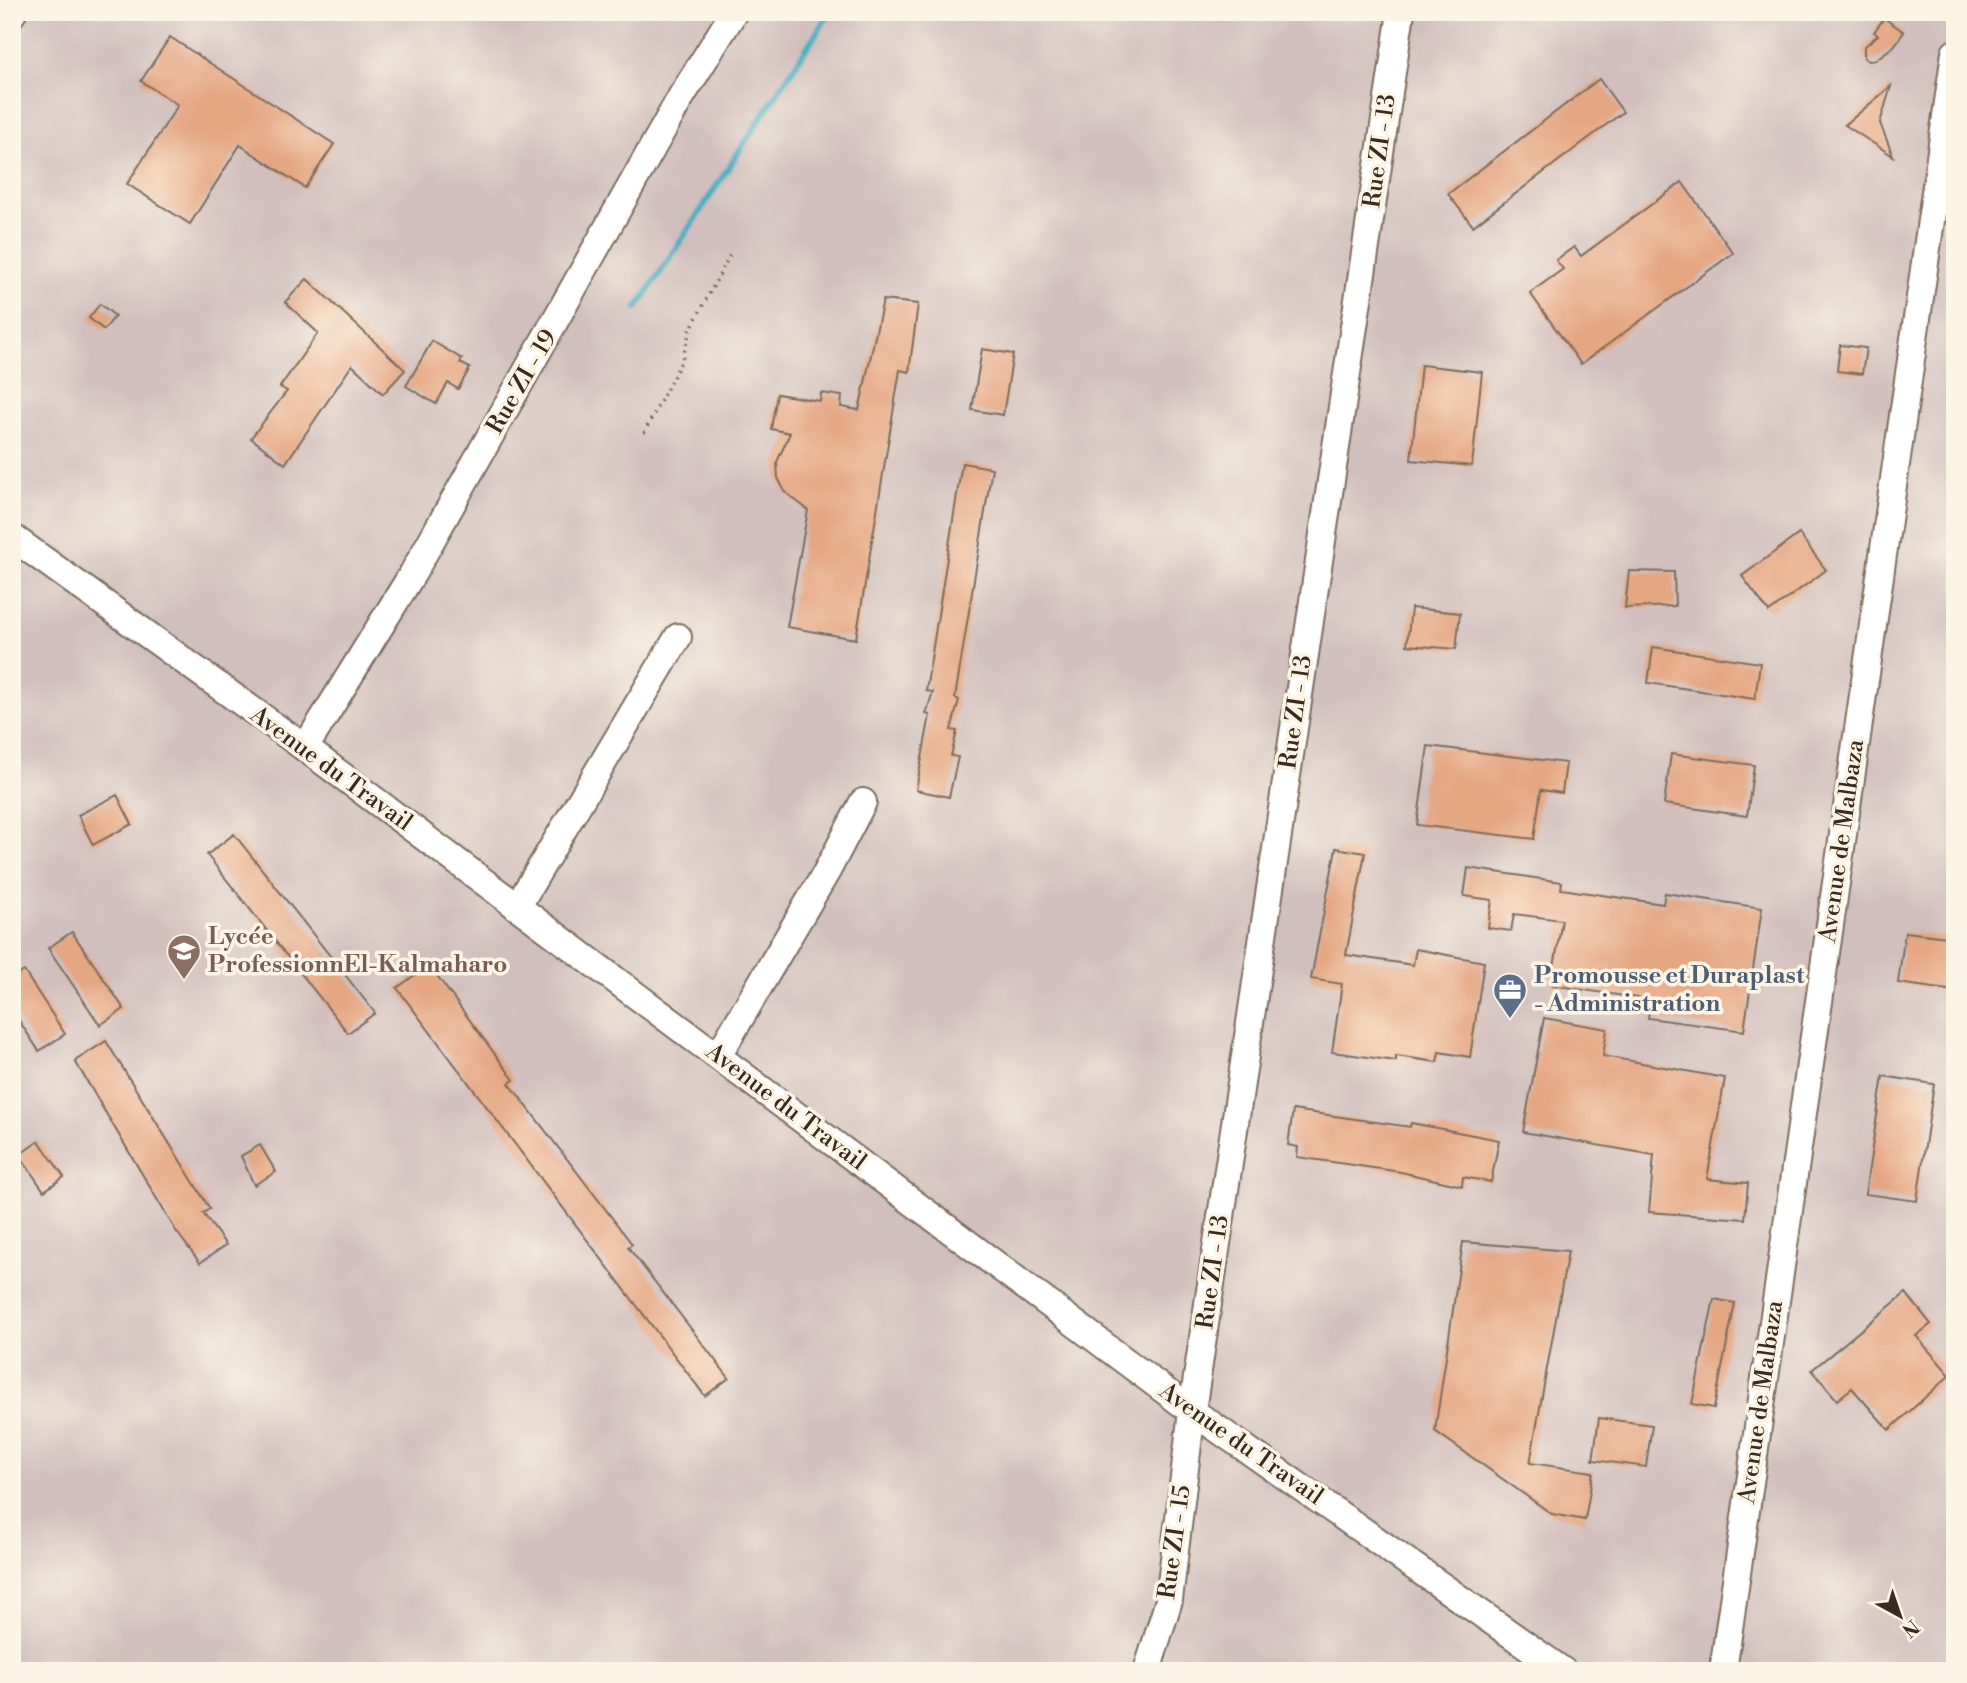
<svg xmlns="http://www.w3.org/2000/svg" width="1967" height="1683" font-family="'Libre Bodoni',serif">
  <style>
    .industrial { fill: #d1bfbd }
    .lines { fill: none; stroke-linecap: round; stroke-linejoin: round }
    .stream { stroke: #43adc2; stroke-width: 6 }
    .building { fill: #e5a682 }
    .minor-casing { stroke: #7d6d5d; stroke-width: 30 }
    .path { stroke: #7d6d5d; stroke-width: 3.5; stroke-dasharray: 2 5; stroke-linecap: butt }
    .minor { stroke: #fff; stroke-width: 26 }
    .labels { text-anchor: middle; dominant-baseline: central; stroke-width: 7; stroke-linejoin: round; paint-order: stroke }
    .street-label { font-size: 24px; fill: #3b2a1e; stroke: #fcf5e5 }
    .education-label { font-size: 24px; font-weight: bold; fill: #785e54; stroke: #fcf5e5; text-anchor: start }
    .service-label { font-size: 24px; font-weight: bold; fill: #4e5e75; stroke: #fcf5e5; text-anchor: start }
  </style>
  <rect width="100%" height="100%" fill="#fcf5e5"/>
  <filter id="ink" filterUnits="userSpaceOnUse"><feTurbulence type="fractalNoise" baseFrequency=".0143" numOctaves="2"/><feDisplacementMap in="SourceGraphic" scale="14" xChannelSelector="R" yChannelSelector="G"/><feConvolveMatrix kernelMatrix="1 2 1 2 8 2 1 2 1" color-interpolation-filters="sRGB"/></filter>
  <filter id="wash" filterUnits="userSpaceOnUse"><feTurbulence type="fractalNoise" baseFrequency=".00686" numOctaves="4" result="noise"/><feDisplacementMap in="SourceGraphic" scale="28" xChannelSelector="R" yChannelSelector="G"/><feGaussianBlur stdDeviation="1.57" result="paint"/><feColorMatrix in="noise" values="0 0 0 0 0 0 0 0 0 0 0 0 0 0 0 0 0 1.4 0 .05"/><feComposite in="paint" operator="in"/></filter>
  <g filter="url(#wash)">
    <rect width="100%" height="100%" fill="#f8e9d2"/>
    <rect class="industrial" x="12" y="12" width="1943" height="1659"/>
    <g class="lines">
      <polyline class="stream" points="637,308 830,12"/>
    </g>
    <g id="blocks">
      <g class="building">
        <polygon points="1884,18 1904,32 1894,46 1875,60 1869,61 1864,58 1864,47 1878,35 1874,32"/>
        <polygon points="170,37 334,144 305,188 240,145 190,224 127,184 178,105 141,81"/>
        <polygon points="1599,79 1623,112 1473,226 1448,194"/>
        <polygon points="1891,86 1880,123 1893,156 1845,125"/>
        <polygon points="1682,182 1733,253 1581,364 1530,293 1563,269 1556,260 1574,247 1581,256"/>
        <polygon points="307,279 405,370 383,394 352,365 285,464 251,438 287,391 280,387 318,333 285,302"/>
        <polygon points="883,300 918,304 909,372 900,370 856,639 787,627 808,510 785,492 778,478 777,462 790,433 771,429 777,394 820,401 821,393 842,396 841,407 859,410"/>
        <polygon points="100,304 115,316 104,330 89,318"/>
        <polygon points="432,341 462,359 460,363 470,368 458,389 448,383 436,404 406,386"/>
        <polygon points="1840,345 1866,348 1862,374 1837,371"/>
        <polygon points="982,349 1013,354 1003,415 972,410"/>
        <polygon points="1421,365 1482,372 1472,466 1411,460"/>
        <polygon points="962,463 992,468 955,698 959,700 951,730 957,731 951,756 958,757 949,797 916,790 930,715 926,714 933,692 926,691"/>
        <polygon points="1799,534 1826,570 1769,612 1742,576"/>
        <polygon points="1629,571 1674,572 1675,606 1625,608"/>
        <polygon points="1411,608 1460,613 1456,649 1407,645"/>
        <polygon points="1653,647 1760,663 1755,699 1648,683"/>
        <polygon points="1428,746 1566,763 1562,793 1541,790 1534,839 1417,825"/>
        <polygon points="1671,754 1754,765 1747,816 1664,804"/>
        <polygon points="117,795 132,824 93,845 78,815"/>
        <polygon points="234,834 375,1013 348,1033 207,855"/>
        <polygon points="1336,848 1365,853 1346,955 1413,965 1416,949 1484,962 1470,1057 1439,1052 1437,1062 1396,1056 1396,1061 1332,1052 1342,984 1311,979"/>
        <polygon points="1468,868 1562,882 1561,889 1663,904 1665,893 1762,908 1744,1031 1648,1018 1651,1000 1551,985 1562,920 1514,914 1511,931 1488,928 1492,900 1464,896"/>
        <polygon points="72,932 124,1009 100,1025 48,948"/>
        <polygon points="1905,932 1955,938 1955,991 1898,983"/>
        <polygon points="429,965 514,1080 509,1083 632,1244 628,1247 729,1378 705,1396 397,988"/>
        <polygon points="24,971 65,1034 39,1051 12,1010 12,978"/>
        <polygon points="1544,1018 1607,1029 1603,1056 1725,1078 1707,1179 1748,1183 1745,1219 1649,1212 1654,1155 1523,1132"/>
        <polygon points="106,1041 210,1209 203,1213 226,1245 200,1263 176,1231 75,1061"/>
        <polygon points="1883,1076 1934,1084 1917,1201 1865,1194"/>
        <polygon points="1293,1110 1410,1127 1411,1123 1499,1140 1491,1182 1463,1177 1462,1186 1401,1172 1297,1157 1298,1147 1288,1145"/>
        <polygon points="39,1141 64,1177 44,1191 19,1155"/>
        <polygon points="260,1145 276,1172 254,1185 241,1156"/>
        <polygon points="1463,1242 1568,1251 1530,1463 1593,1472 1585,1520 1552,1514 1435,1431"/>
        <polygon points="1906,1293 1931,1324 1916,1336 1950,1375 1889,1430 1852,1388 1837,1400 1812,1370"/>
        <polygon points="1714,1299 1735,1303 1714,1408 1692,1404"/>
        <polygon points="1599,1418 1652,1425 1646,1467 1593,1460"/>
      </g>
    </g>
  </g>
  <g filter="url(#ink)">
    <use href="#blocks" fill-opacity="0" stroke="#7d6d5d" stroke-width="2"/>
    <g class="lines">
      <g class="minor-casing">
        <g id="minor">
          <polyline points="12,14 13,12"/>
          <polyline points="12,537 305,748 1192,1411 1563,1671"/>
          <polyline points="305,748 413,573 681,97 734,12"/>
          <polyline points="517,907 678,637"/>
          <polyline points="718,1056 827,871 863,802"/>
          <polyline points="1147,1671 1169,1600 1192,1411 1401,12"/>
          <polyline points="1723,1671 1955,53"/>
        </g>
      </g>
      <polyline class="path" points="644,433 682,360 690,330 731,253"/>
      <use href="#minor" class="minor"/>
    </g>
  </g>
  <defs>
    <g id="school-pin" transform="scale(1.75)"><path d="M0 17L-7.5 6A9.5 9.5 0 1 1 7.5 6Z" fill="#8d6e63" stroke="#fcf5e5"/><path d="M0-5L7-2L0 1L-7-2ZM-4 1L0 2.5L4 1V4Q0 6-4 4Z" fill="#fff"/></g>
    <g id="office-pin" transform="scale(1.75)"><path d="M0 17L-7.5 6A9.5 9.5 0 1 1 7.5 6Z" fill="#5c6f8a" stroke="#fcf5e5"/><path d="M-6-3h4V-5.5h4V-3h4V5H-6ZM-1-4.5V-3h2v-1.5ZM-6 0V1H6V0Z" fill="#fff"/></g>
  </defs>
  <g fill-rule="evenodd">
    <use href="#school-pin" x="184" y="951"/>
    <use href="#office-pin" x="1510" y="990"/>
  </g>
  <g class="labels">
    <g class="street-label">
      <text transform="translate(1380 151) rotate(-82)">Rue ZI - 13</text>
      <text transform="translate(522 382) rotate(-60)">Rue ZI - 19</text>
      <text transform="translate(1296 712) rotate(-82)">Rue ZI - 13</text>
      <text transform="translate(331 769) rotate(36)">Avenue du Travail</text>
      <text transform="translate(1842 841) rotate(-82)">Avenue de Malbaza</text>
      <text transform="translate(786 1107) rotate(37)">Avenue du Travail</text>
      <text transform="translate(1213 1272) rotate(-82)">Rue ZI - 13</text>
      <text transform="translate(1761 1402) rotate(-82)">Avenue de Malbaza</text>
      <text transform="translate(1241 1444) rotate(35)">Avenue du Travail</text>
      <text transform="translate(1175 1542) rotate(-82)">Rue ZI - 15</text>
    </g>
    <g class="education-label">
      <text x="208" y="937">Lycée<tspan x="208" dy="28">ProfessionnEl-Kalmaharo</tspan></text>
    </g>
    <g class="service-label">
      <text x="1534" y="976">Promousse et Duraplast<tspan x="1534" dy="28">- Administration</tspan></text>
    </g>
  </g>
  <rect width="1967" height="1683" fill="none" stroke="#fcf5e5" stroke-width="42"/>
  <g transform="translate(1900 1616) rotate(140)" stroke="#fcf5e5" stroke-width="5" paint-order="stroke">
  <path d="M0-5L12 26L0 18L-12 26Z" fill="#3b2a1e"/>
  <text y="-10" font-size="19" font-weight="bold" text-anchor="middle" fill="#3b2a1e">N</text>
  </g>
</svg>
